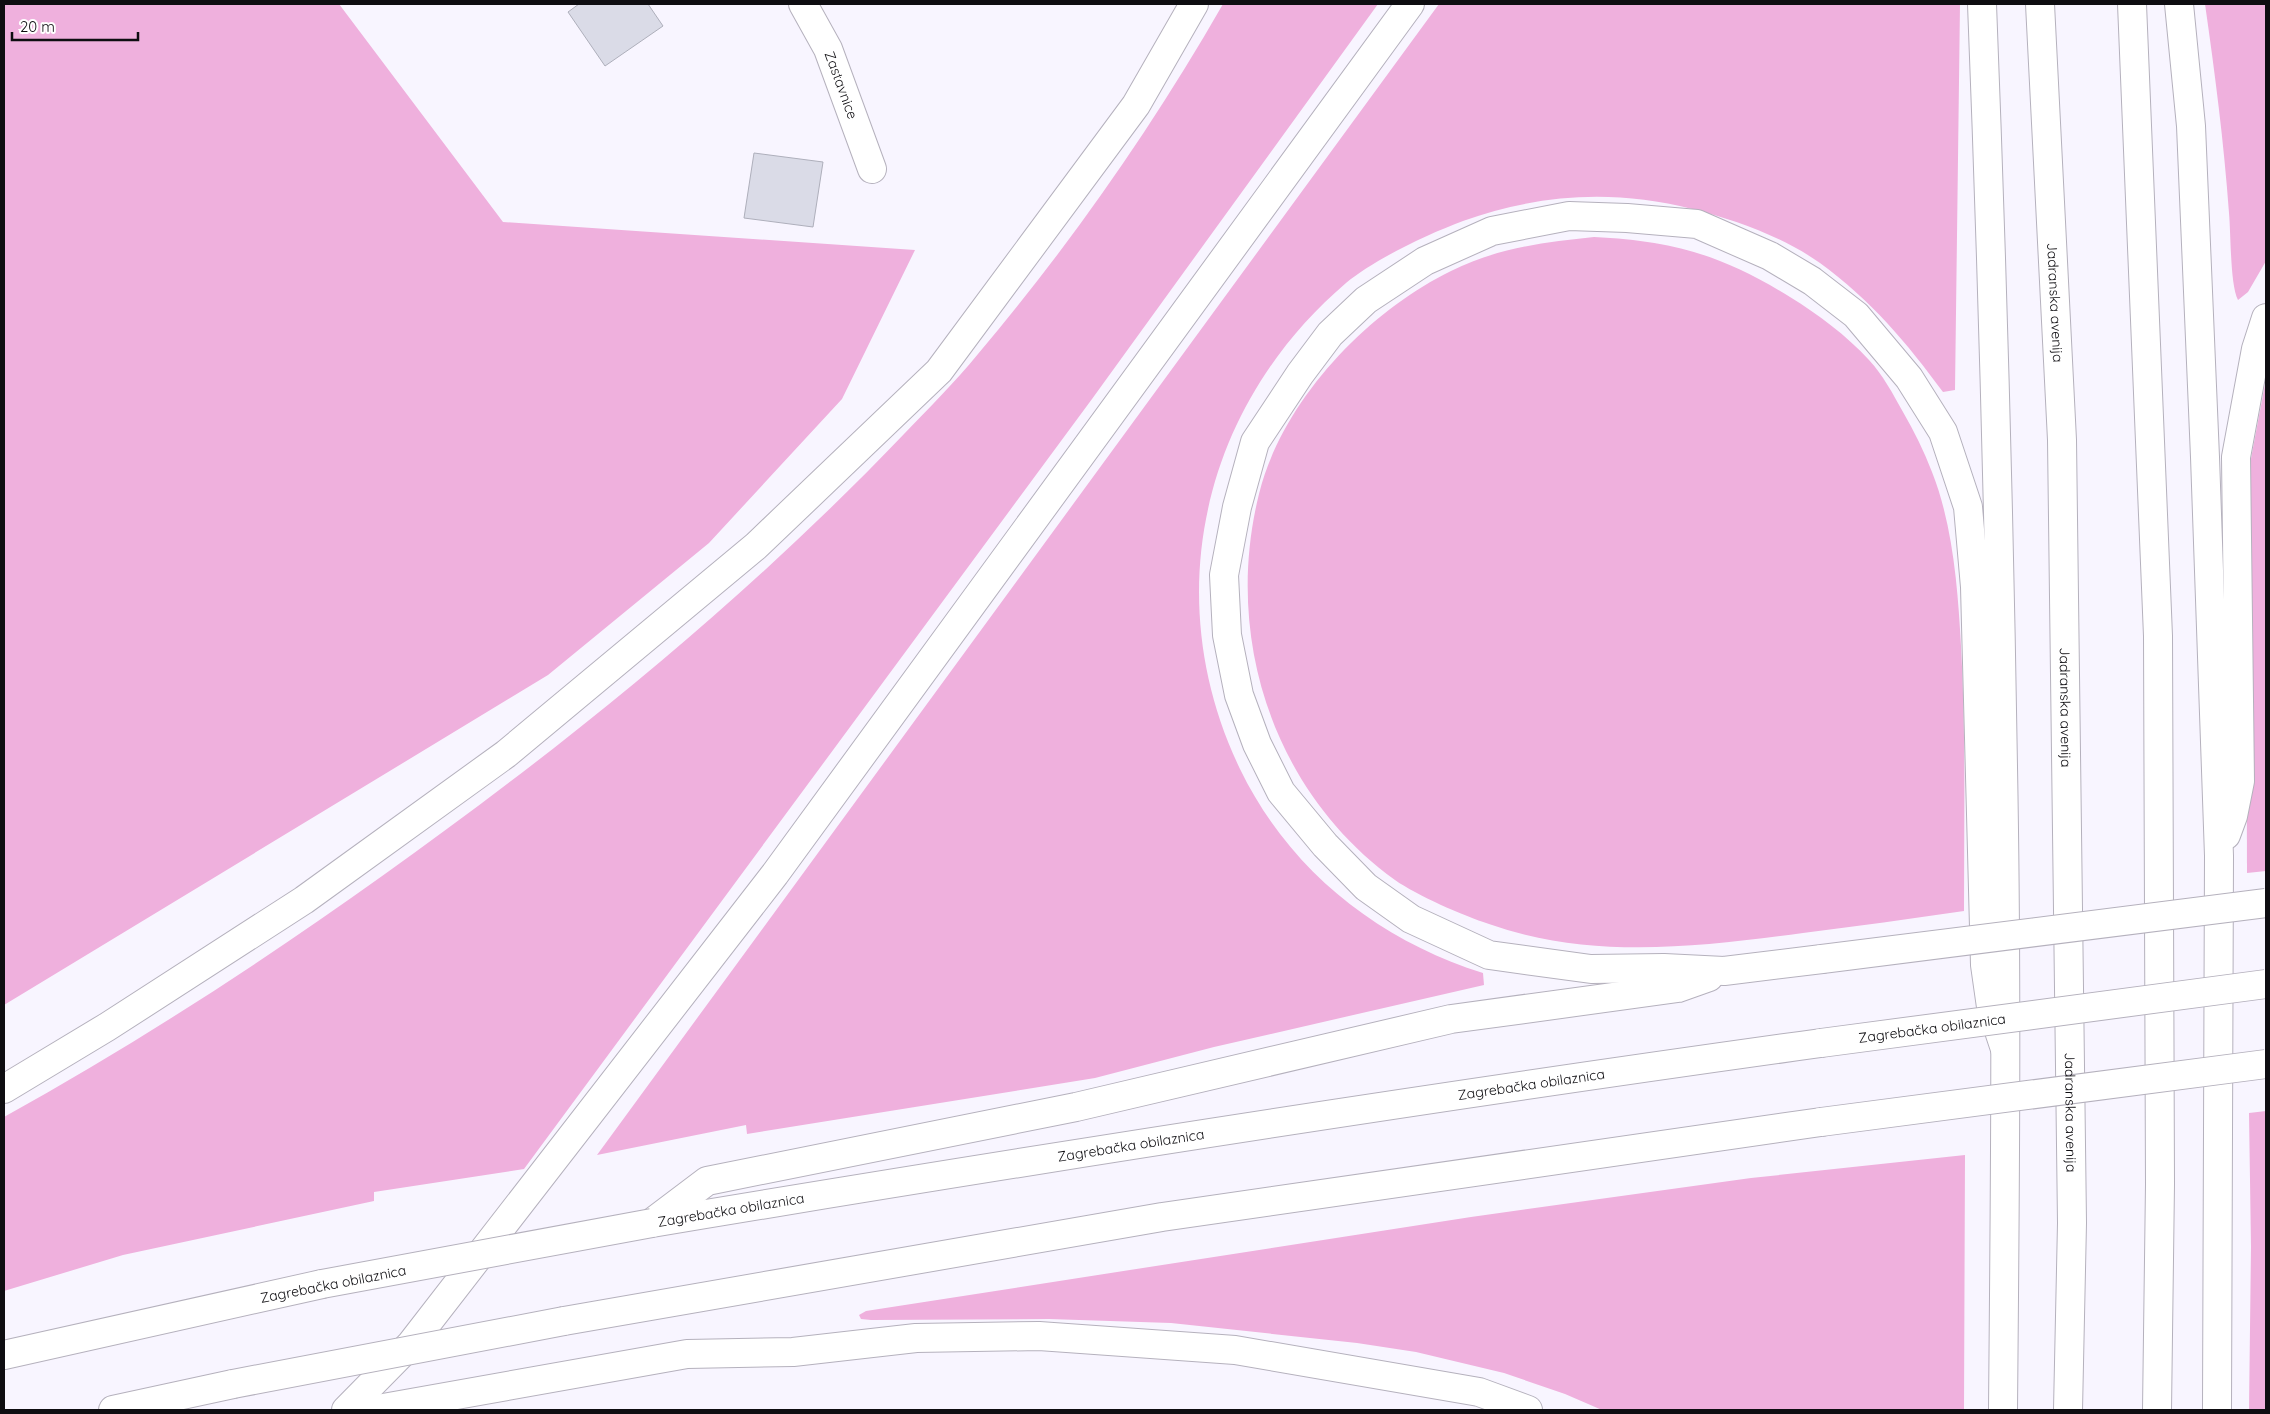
<svg xmlns="http://www.w3.org/2000/svg" width="2270" height="1414" font-family="Quicksand,sans-serif">
  <style>
    .green { fill: #efb0dd }
    .building { fill: #dadbe7; stroke: #aeafbb }
    .lines { fill: none; stroke-linecap: round; stroke-linejoin: round }
    .minor-casing { stroke: #b5b1bd; stroke-width: 30 }
    .motorway-casing { stroke: #b5b1bd; stroke-width: 30 }
    .minor { stroke: #fff; stroke-width: 28 }
    .motorway { stroke: #fff; stroke-width: 28 }
    .motorway-bridge-casing { stroke: #b5b1bd; stroke-width: 30; stroke-linecap: butt }
    .motorway-bridge { stroke: #fff; stroke-width: 28 }
    .labels { text-anchor: middle; dominant-baseline: central; stroke-width: 4; stroke-linejoin: round; paint-order: stroke }
    .street-label { font-size: 14px; fill: #0e0d11; stroke: #fff }
  </style>
  <rect width="100%" height="100%" fill="#f8f5ff"/>
  <g class="green">
    <polygon points="4,4 339,4 503,222 915,250 842,399 709,543 548,675 4,1005"/>
    <path d="M 1223,4 L 1378,4 L 1092,399 L 524,1169 L 374,1192 L 374,1201 L 123,1255 L 4,1291 L 4,1117 C 197,1010 380,883 554,748 C 678,651 795,548 904,434 C 929,408 955,382 978,354 C 1070,245 1152,128 1223,4 Z"/>
    <path d="M 1439,4 L 1960,4 L 1955,390 L 1943,392 C 1907,343 1871,300 1820,263 C 1783,237 1736,220 1692,209 C 1613,189 1539,194 1463,221 C 1428,234 1375,259 1346,283 C 1202,406 1158,598 1240,769 C 1289,870 1378,940 1483,973 L 1484,985 L 1214,1047 L 1095,1078 L 747,1134 L 746,1125 L 597,1155 Z"/>
    <path d="M 2205,4 L 2266,4 L 2266,261 L 2248,292 L 2238,300 C 2230,285 2231,234 2229,213 C 2224,143 2215,74 2205,4 Z"/>
    <path d="M 1594,237 C 1674,241 1722,255 1790,297 C 1819,315 1846,335 1869,360 C 1883,375 1893,394 1903,412 C 1914,431 1924,451 1932,472 C 1953,525 1958,590 1961,646 C 1966,734 1964,823 1964,911 C 1910,919 1857,926 1803,933 C 1697,947 1592,960 1489,924 C 1464,916 1416,895 1395,880 C 1274,793 1223,638 1259,494 C 1282,401 1367,312 1451,271 C 1497,248 1545,242 1594,237 Z"/>
    <polygon points="2266,379 2266,871 2247,873 2246,485"/>
    <polygon points="2266,1111 2266,1410 2249,1410 2251,1247 2249,1113"/>
    <polygon points="1965,1155 1964,1410 1602,1410 1565,1394 1504,1373 1416,1352 1357,1343 1171,1323 1049,1319 871,1320 861,1319 859,1315 866,1311 1471,1217 1751,1178"/>
  </g>
  <g class="building">
    <polygon points="579,4 648,4 663,26 605,66 568,12"/>
    <polygon points="754,153 823,162 813,227 744,218"/>
  </g>
  <g class="lines">
    <g class="minor-casing">
      <g id="minor">
        <path id="s1" d="M 803,4 L 828,49 L 872,169"/>
      </g>
    </g>
    <g class="motorway-casing">
      <g id="motorway">
        <path d="M 1982,4 C 1992,258 1999,512 2003,767 C 2007,981 2005,1196 2003,1410"/>
        <path id="s2" d="M 2040,4 L 2062,440 L 2072,1223 L 2068,1410"/>
        <polyline points="2132,4 2158,636 2160,1184 2157,1410"/>
        <polyline points="2179,4 2191,126 2205,457 2219,856 2217,1410"/>
        <polyline points="2226,835 2233,816 2240,781 2236,457 2256,349 2266,318"/>
        <polyline points="1822,959 1724,971 1664,968 1591,969 1489,955 1411,919 1366,887 1325,845 1281,792 1257,744 1239,695 1227,635 1224,575 1237,507 1255,442 1300,374 1330,334 1366,300 1425,261 1492,231 1569,216 1627,218 1697,224 1770,256 1812,281 1856,315 1909,378 1943,432 1968,507 1975,587 1985,965 1991,1007 2005,1049"/>
        <polyline points="4,1089 107,1027 304,900 506,754 756,546 939,371 1136,105 1194,4"/>
        <polyline points="654,1221 707,1181 1076,1107 1451,1019 1678,988 1709,977"/>
        <path id="s3" d="M 652,1223 C 1041,1158 1431,1097 1821,1043"/>
        <polyline points="564,1321 1162,1217 1821,1122"/>
        <polyline points="4,1355 322,1284"/>
        <polyline points="113,1410 233,1384"/>
        <polyline points="346,1410 411,1344 775,874 1410,4"/>
        <polyline points="372,1410 687,1354 793,1352 916,1338 1039,1336 1235,1350 1479,1392 1528,1410"/>
      </g>
    </g>
    <use href="#minor" class="minor"/>
    <use href="#motorway" class="motorway"/>
    <g class="motorway-bridge-casing">
      <g id="motorway-bridge">
        <polyline points="1822,959 2266,903"/>
        <path id="s4" d="M 1821,1043 L 2266,984"/>
        <polyline points="1821,1122 2266,1064"/>
        <polyline points="322,1284 652,1223"/>
        <polyline points="233,1384 564,1321"/>
      </g>
    </g>
    <use href="#motorway-bridge" class="motorway-bridge"/>
  </g>
  <g class="labels">
    <g class="street-label">
      <text stroke="none"><textPath href="#s1" startOffset="90">Zastavnice</textPath></text>
      <text stroke="none"><textPath href="#s2" startOffset="299">Jadranska avenija</textPath></text>
      <text stroke="none"><textPath href="#s2" startOffset="704">Jadranska avenija</textPath></text>
      <text stroke="none"><textPath href="#s4" startOffset="112">Zagrebačka obilaznica</textPath></text>
      <text stroke="none"><textPath href="#s3" startOffset="890">Zagrebačka obilaznica</textPath></text>
      <text stroke="none"><textPath href="#s2" startOffset="1109">Jadranska avenija</textPath></text>
      <text stroke="none"><textPath href="#s3" startOffset="485">Zagrebačka obilaznica</textPath></text>
      <text stroke="none"><textPath href="#s3" startOffset="80">Zagrebačka obilaznica</textPath></text>
      <text transform="translate(333 1284) rotate(-11)">Zagrebačka obilaznica</text>
    </g>
  </g>
  <rect width="2270" height="1414" fill="none" stroke="#0e0d11" stroke-width="10"/>
  <path d="M12 32v8h126v-8" fill="none" stroke="#0e0d11" stroke-width="2.5"/>
  <text x="20" y="32" font-size="15" fill="#0e0d11" stroke="#ffffff" stroke-width="4" paint-order="stroke">20 m</text>
</svg>
